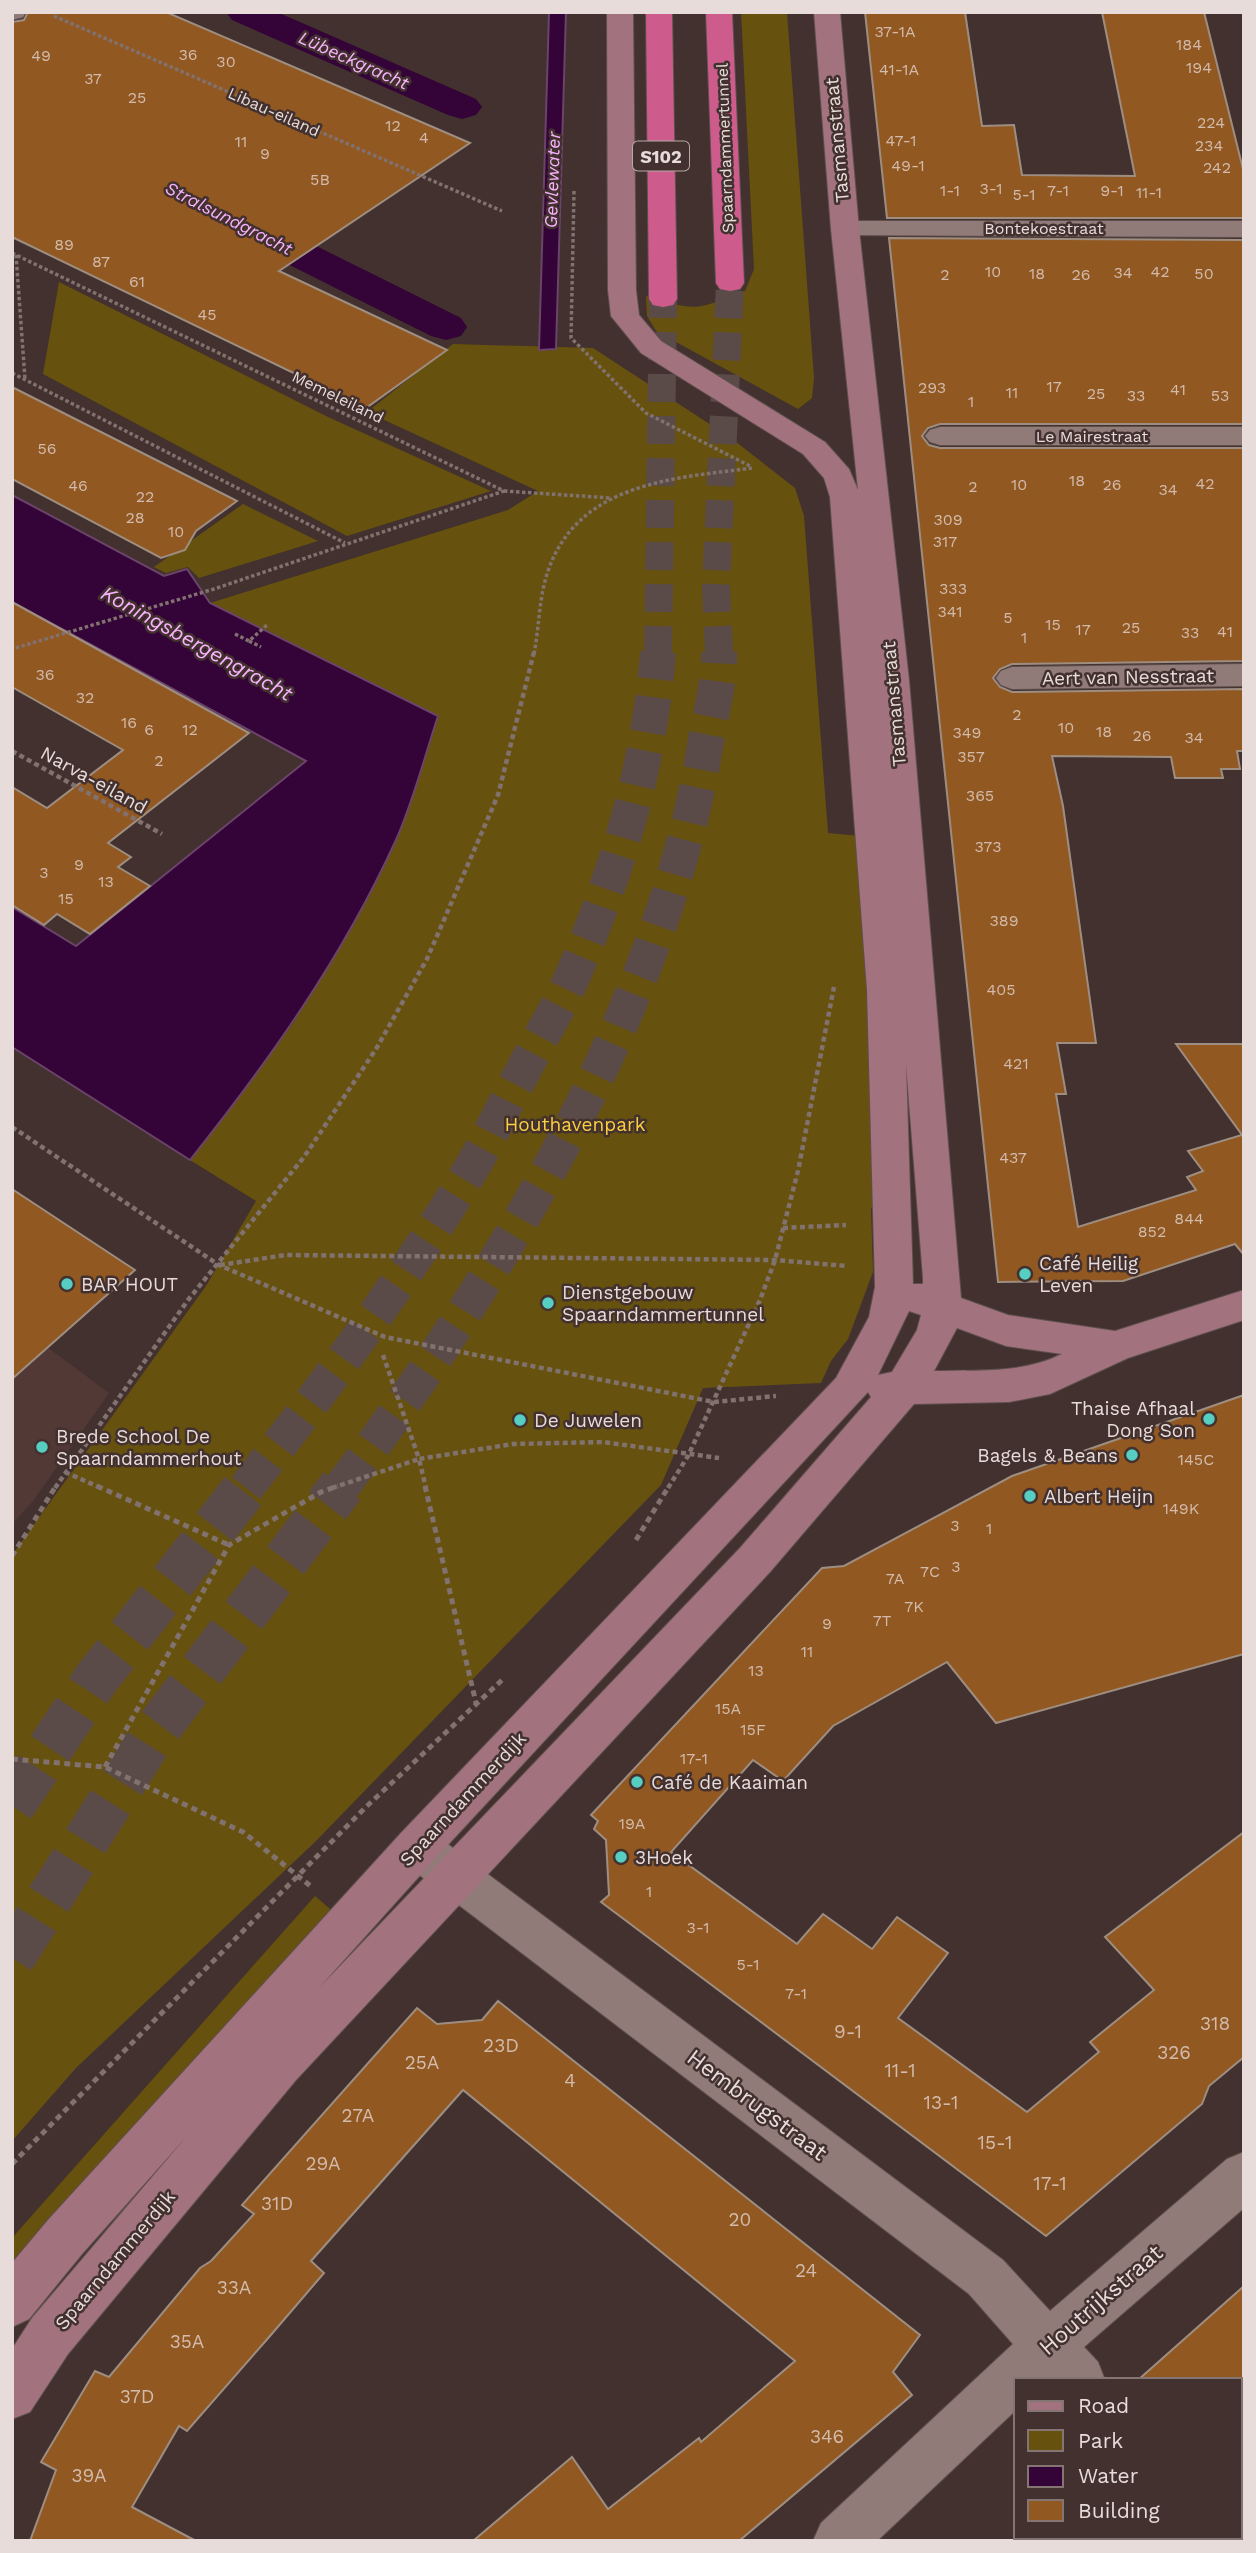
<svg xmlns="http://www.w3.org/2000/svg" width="1256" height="2553" font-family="'Work Sans',sans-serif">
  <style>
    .built { fill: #523935 }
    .green { fill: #66520e }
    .water { fill: #340338; stroke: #6a4469; stroke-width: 2 }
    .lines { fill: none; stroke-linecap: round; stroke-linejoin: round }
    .canal { fill: #340338; fill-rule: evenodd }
    .building { fill: #925821; stroke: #9e8e82; stroke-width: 2 }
    .highway-tunnel-far2 { stroke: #5b4b48; stroke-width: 28; stroke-dasharray: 28 14; stroke-linecap: butt }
    .highway-tunnel-far1 { stroke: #5b4b48; stroke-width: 36; stroke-dasharray: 36 18; stroke-linecap: butt }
    .highway-tunnel { stroke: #5b4b48; stroke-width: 46; stroke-dasharray: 46 23; stroke-linecap: butt }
    .street-casing { stroke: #5e4f4d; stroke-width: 2 }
    .secondary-casing { stroke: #5e4f4d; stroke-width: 2 }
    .highway-casing { stroke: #5e4f4d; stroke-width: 2 }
    .path-far2 { stroke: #81716f; stroke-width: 3.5; stroke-dasharray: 3.5 2.5; stroke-linecap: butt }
    .path-far1 { stroke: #81716f; stroke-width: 4.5; stroke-dasharray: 5 3.5; stroke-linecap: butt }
    .path { stroke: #81716f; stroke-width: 5; stroke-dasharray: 6 4.5; stroke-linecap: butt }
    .street { fill: #907b78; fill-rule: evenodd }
    .secondary { fill: #a2727e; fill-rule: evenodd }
    .highway { fill: #cd5c8c; fill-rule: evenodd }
    .poi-dot { fill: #57cec2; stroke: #42312e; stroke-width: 2.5 }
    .labels { text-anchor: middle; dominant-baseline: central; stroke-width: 5; stroke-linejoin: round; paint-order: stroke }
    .number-label { font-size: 16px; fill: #d2bbac }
    .far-street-label { font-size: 16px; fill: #e8dcda; stroke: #42312e }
    .far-water-label { font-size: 18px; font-style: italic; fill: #f8b2fe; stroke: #42312e }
    .shield { fill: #42312e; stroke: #b6a9a6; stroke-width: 2 }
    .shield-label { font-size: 18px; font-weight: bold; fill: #e8dcda }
    .street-label { font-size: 19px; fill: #e8dcda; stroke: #42312e }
    .park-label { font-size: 19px; fill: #face3f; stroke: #42312e }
    .poi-label { font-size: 19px; fill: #e8dcda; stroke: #42312e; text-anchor: start }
    .near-number-label { font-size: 19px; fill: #d2bbac }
    .water-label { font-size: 21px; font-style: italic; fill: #f8b2fe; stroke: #42312e }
    .near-street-label { font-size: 23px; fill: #e8dcda; stroke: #42312e }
  </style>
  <rect width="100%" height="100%" fill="#42312e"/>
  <polygon class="built" points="12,1321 109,1393 33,1501 12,1524"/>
  <g class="green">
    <path d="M 741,12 L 787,12 L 814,378 L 812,398 L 798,409 L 656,331 L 647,316 L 646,296 C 696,311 695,311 745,291 L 754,269 Z"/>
    <polygon points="59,282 328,417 491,491 347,536 43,374"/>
    <polygon points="453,344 593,348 731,438 795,488 804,516 828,833 860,836 876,1208 871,1208 873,1272 848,1339 831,1361 821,1383 703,1388 661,1485 316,1841 76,2068 12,2141 12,1555 206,1286 256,1201 190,1160 294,1022 438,716 210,603 508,510 538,491 367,412"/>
    <polygon points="243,504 318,541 199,578 188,567 166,573 154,567"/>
    <polygon points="315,1896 336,1914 12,2292 12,2238"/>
  </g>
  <g class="water">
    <polygon points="549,12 566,12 556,349 539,350"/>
    <path d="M 12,495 L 164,576 L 187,569 L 210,603 L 438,716 C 424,758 413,803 395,842 C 342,958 269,1061 190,1160 L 12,1047 L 12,907 L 76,946 L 306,761 L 12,602 Z"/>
  </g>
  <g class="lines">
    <g class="canal">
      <polygon points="226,12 277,12 476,99 482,107 476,115 462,119 448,115 232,20"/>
      <polygon points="232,208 246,211 461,318 467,327 461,336 446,340 431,336 218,229 212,220 218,211"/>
    </g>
  </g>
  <g class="building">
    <polygon points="28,12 166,12 470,143 279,271 447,350 366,408 12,237 12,22 24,20"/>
    <polygon points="865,12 965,12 982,126 1014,125 1022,175 1135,176 1102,12 1204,12 1244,173 1244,218 887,218"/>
    <polygon points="889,238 1244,240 1244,424 940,424 928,428 922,436 929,445 940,448 1244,448 1244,661 1012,664 1000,669 993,678 1000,687 1012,692 1244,689 1244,751 1237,751 1240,769 1221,769 1223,778 1175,778 1171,757 1052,756 1063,806 1096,1043 1057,1043 1066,1094 1056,1094 1078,1227 1196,1190 1187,1177 1203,1171 1188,1151 1242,1135 1176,1044 1244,1044 1244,1255 1235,1244 1123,1281 998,1282"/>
    <polygon points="12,387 101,432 237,501 196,531 185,550 161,558 12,479"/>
    <polygon points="12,602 249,733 108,843 131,857 118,867 150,886 90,934 57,914 44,925 12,905 12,787 47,808 123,750 12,687"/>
    <polygon points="12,1189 135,1270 12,1379"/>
    <polygon points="1244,1395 1244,1654 996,1723 947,1662 833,1726 783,1781 753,1760 671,1852 797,1944 823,1914 872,1949 897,1917 948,1953 898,2018 1027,2112 1099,2052 1090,2042 1154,1990 1105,1937 1244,1832 1244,2057 1209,2086 1202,2104 1046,2236 601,1902 609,1895 606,1840 594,1829 598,1821 591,1815 822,1568 844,1566 1012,1476"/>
    <polygon points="498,2001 920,2335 893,2372 912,2395 739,2541 473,2541 572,2457 608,2509 699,2438 701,2442 795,2361 463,2090 311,2261 324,2273 270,2336 187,2431 179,2426 132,2507 196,2541 30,2541 56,2470 41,2462 95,2371 109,2377 200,2268 211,2261 254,2214 242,2205 417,2008 437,2024 482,2020"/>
    <polygon points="1244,2286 1244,2380 1138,2380"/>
  </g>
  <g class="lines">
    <g class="highway-tunnel-far2">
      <polyline points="658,654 663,299"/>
      <polyline points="719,654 716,586 730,283"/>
    </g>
    <g class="highway-tunnel-far1">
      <path d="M 246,1488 C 326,1385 404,1281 471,1169 C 490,1137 505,1103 523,1071 C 540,1037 562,1003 576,968 C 619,867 650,761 658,652"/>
      <path d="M 341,1488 C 500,1278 662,1009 705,746 C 710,716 720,682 719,652"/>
    </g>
    <g class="highway-tunnel">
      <polyline points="12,1806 96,1679 247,1486"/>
      <polyline points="12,1958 150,1739 342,1486"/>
    </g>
    <g class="street-casing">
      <g id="street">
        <polygon points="12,12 26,12 23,17 12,20"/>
        <polygon points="845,221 1244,221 1244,237 835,235 831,229 835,223"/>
        <polygon points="940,427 1244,427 1244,445 940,445 930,442 925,436 930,430"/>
        <polygon points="1244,664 1244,686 1012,689 1001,685 996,678 1001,671 1012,667"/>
        <polygon points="417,1827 433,1833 1003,2260 1050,2311 1227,2159 1244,2152 1244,2208 1084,2347 1098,2362 1105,2380 1016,2380 1016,2410 877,2541 813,2541 821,2523 1013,2344 969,2294 401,1861 395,1847 401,1833"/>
        <polygon points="1187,2537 1240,2537 1242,2541 1189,2541"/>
      </g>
    </g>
    <g class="secondary-casing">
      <path id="secondary" d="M 607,12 L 633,12 L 636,290 L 639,315 L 661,341 L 825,442 L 849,469 L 858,490 L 831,229 L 814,12 L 840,12 L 859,229 L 909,680 L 961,1298 L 1008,1315 L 1115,1331 L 1244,1290 L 1244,1320 L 1128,1358 L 1050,1394 L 1009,1402 L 914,1404 L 770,1572 L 296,2080 L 68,2354 L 30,2412 L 12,2419 L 12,2349 L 32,2318 L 187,2136 L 82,2254 L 29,2319 L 12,2327 L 12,2263 L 48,2220 L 401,1833 L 836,1378 L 869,1317 L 875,1287 L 867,990 L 830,497 L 824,478 L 803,454 L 641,353 L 611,316 L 608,290 ZM 906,1064 L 923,1278 L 923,1284 L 913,1284 ZM 909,1311 L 921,1315 L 917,1330 L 892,1372 L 878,1375 ZM 957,1328 L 1006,1346 L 1062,1354 C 1021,1374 978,1370 934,1371 ZM 868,1392 L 871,1397 L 740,1548 L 318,1989 L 433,1861 Z"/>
    </g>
    <g class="highway-casing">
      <g id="highway">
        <polygon points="646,12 672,12 677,299 673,305 663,307 653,305 649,299"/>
        <polygon points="706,12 732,12 744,283 740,289 730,291 720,289 716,283"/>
      </g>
    </g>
    <g class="path-far2">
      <polyline points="54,16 502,211"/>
      <polyline points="574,191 571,338 646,413 752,467"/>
      <polyline points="12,253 504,491 214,589 12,649"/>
      <polyline points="16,255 25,379"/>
      <polyline points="12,373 345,543"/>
      <polyline points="504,491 611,498"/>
      <polyline points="235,634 249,641 268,624"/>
      <polyline points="249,641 261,647"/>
      <path d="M 534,654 C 539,628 539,599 547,574 C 576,483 673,478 753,468"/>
    </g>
    <g class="path-far1">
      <polyline points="12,751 162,834"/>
      <polyline points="12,1127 219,1265 385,1337 714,1402 776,1396"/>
      <polyline points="783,1228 846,1225"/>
      <polyline points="220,1265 286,1255 775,1260 847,1266"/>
      <polyline points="383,1355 419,1459 513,1444 603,1442 719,1458"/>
      <polyline points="65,1472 101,1488"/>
      <polyline points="55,1488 188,1300 304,1157 376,1049 427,959 498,795 534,652"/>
      <polyline points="332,1488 419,1459 426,1488"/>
      <polyline points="668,1488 688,1456 760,1300 775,1260 798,1171 834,987"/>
    </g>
    <g class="path">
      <polyline points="97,1486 229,1545"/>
      <polyline points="425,1486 476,1703"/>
      <polyline points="636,1540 669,1486"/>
      <polyline points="12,1556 56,1486"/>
      <polyline points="12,1759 105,1767 243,1832 313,1888"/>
      <polyline points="105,1767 229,1545 321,1492 338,1486"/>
      <polyline points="12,2164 367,1806 502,1680"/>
    </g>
    <use href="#street" class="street"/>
    <use href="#secondary" class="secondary"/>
    <use href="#highway" class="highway"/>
  </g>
  <g class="poi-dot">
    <circle cx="1025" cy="1274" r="7"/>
    <circle cx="67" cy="1284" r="7"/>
    <circle cx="548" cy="1303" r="7"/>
    <circle cx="1209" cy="1419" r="7"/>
    <circle cx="520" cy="1420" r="7"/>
    <circle cx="42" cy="1447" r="7"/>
    <circle cx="1132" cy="1455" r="7"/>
    <circle cx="1030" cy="1496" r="7"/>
    <circle cx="637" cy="1782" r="7"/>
    <circle cx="621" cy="1857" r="7"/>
  </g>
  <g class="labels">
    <g class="number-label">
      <text x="895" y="31">37-1A</text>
      <text x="1189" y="44">184</text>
      <text x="188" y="54">36</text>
      <text x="41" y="55">49</text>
      <text x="226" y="61">30</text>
      <text x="1199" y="67">194</text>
      <text x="899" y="69">41-1A</text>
      <text x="93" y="78">37</text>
      <text x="137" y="97">25</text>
      <text x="1211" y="122">224</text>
      <text x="393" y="125">12</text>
      <text x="424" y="137">4</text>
      <text x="901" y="140">47-1</text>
      <text x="241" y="141">11</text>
      <text x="1209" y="145">234</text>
      <text x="265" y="153">9</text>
      <text x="908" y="165">49-1</text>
      <text x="1217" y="167">242</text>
      <text x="320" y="179">5B</text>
      <text x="991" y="188">3-1</text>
      <text x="950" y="190">1-1</text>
      <text x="1058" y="190">7-1</text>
      <text x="1112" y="190">9-1</text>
      <text x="1149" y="192">11-1</text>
      <text x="1024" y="194">5-1</text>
      <text x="64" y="244">89</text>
      <text x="101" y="261">87</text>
      <text x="993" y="271">10</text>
      <text x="1160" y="271">42</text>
      <text x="1123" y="272">34</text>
      <text x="1037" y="273">18</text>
      <text x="1204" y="273">50</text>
      <text x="945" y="274">2</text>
      <text x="1081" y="274">26</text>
      <text x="137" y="281">61</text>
      <text x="207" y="314">45</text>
      <text x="1054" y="386">17</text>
      <text x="932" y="387">293</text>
      <text x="1178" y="389">41</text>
      <text x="1012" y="392">11</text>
      <text x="1096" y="393">25</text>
      <text x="1136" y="395">33</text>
      <text x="1220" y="395">53</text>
      <text x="971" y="401">1</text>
      <text x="47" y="448">56</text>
      <text x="1077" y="480">18</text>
      <text x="1205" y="483">42</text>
      <text x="1019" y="484">10</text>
      <text x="1112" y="484">26</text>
      <text x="78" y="485">46</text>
      <text x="973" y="486">2</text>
      <text x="1168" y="489">34</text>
      <text x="145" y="496">22</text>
      <text x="135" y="517">28</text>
      <text x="948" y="519">309</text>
      <text x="176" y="531">10</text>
      <text x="945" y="541">317</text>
      <text x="953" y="588">333</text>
      <text x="950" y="611">341</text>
      <text x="1008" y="617">5</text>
      <text x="1053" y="624">15</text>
      <text x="1131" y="627">25</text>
      <text x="1083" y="629">17</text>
      <text x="1225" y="631">41</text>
      <text x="1190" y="632">33</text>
      <text x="1024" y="637">1</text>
      <text x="45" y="674">36</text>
      <text x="85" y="697">32</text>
      <text x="1017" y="714">2</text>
      <text x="129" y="722">16</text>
      <text x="1066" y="727">10</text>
      <text x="149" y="729">6</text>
      <text x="190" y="729">12</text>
      <text x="1104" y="731">18</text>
      <text x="967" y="732">349</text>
      <text x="1142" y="735">26</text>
      <text x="1194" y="737">34</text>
      <text x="971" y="756">357</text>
      <text x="159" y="760">2</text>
      <text x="980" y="795">365</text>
      <text x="988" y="846">373</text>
      <text x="79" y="864">9</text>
      <text x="44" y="872">3</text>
      <text x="106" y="881">13</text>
      <text x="66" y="898">15</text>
      <text x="1004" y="920">389</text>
      <text x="1001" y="989">405</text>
      <text x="1016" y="1063">421</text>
      <text x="1013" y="1157">437</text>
      <text x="1189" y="1218">844</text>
      <text x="1152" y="1231">852</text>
      <text x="1196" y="1459">145C</text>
      <text x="1181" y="1508">149K</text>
      <text x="955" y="1525">3</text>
      <text x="989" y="1528">1</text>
      <text x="956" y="1566">3</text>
      <text x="930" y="1571">7C</text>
      <text x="895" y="1578">7A</text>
      <text x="914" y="1606">7K</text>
      <text x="882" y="1620">7T</text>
      <text x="827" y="1623">9</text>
      <text x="807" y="1651">11</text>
      <text x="756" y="1670">13</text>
      <text x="728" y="1708">15A</text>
      <text x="753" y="1729">15F</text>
      <text x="694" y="1758">17-1</text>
      <text x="632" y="1823">19A</text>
      <text x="649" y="1891">1</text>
      <text x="698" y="1927">3-1</text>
      <text x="748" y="1964">5-1</text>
      <text x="796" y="1993">7-1</text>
    </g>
    <g class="far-street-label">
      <text transform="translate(274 112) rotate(24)">Libau-eiland</text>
      <text transform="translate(725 148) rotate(-92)">Spaarndammertunnel</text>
      <text x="1044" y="228">Bontekoestraat</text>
      <text transform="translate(338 397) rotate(26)">Memeleiland</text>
      <text x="1092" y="436">Le Mairestraat</text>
    </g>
    <g class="far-water-label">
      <text transform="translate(354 60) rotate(24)">Lübeckgracht</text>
      <text transform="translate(552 180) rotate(-88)">Gevlewater</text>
      <text transform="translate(229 218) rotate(27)">Stralsundgracht</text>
    </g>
    <rect class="shield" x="633" y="141.5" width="56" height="29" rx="5"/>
    <g class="shield-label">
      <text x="661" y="156">S102</text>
    </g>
    <g class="street-label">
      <text transform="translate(837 140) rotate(-95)">Tasmanstraat</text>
      <text transform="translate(1128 677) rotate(-1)">Aert van Nesstraat</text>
      <text transform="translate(894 704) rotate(-95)">Tasmanstraat</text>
      <text transform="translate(94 780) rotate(29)">Narva-eiland</text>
      <text transform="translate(463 1799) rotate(-47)">Spaarndammerdijk</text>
      <text transform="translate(115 2260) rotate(-50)">Spaarndammerdijk</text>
    </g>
    <g class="park-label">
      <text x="575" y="1124">Houthavenpark</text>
    </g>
    <g class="poi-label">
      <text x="1039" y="1263">Café Heilig<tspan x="1039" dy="22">Leven</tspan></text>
      <text x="81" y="1284">BAR HOUT</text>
      <text x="562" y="1292">Dienstgebouw<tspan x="562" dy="22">Spaarndammertunnel</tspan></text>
      <text x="1195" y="1408" text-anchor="end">Thaise Afhaal<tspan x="1195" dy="22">Dong Son</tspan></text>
      <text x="534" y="1420">De Juwelen</text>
      <text x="56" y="1436">Brede School De<tspan x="56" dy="22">Spaarndammerhout</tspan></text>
      <text x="1118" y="1455" text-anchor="end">Bagels &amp; Beans</text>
      <text x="1044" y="1496">Albert Heijn</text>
      <text x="651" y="1782">Café de Kaaiman</text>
      <text x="635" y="1857">3Hoek</text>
    </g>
    <g class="near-number-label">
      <text x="1215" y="2023">318</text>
      <text x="848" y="2031">9-1</text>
      <text x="501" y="2045">23D</text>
      <text x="1174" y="2052">326</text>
      <text x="422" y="2062">25A</text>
      <text x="900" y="2070">11-1</text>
      <text x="570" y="2080">4</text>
      <text x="941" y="2102">13-1</text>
      <text x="358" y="2115">27A</text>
      <text x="995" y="2142">15-1</text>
      <text x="323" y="2163">29A</text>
      <text x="1050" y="2183">17-1</text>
      <text x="277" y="2203">31D</text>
      <text x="740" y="2219">20</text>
      <text x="806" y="2270">24</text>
      <text x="234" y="2287">33A</text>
      <text x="187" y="2341">35A</text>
      <text x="137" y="2396">37D</text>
      <text x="827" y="2436">346</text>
      <text x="89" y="2475">39A</text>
    </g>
    <g class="water-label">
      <text transform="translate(197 643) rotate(29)">Koningsbergengracht</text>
    </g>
    <g class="near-street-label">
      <text transform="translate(757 2105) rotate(37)">Hembrugstraat</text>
      <text transform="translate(1101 2300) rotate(-41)">Houtrijkstraat</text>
    </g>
  </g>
  <rect width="1256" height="2553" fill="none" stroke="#e8dcda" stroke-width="28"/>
  <rect x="1014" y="2378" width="228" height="161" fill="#42312e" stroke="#847573" stroke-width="2"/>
  <rect x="1028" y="2401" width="35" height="10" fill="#a2727e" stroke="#847573" stroke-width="2"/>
  <text x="1078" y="2413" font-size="21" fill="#e8dcda">Road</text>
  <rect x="1028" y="2430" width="35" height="21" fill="#66520e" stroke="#847573" stroke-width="2"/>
  <text x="1078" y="2448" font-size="21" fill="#e8dcda">Park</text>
  <rect x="1028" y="2466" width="35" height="21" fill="#340338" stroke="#847573" stroke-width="2"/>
  <text x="1078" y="2483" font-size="21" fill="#e8dcda">Water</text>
  <rect x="1028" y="2500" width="35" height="21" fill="#925821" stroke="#847573" stroke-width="2"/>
  <text x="1078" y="2518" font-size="21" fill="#e8dcda">Building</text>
</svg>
